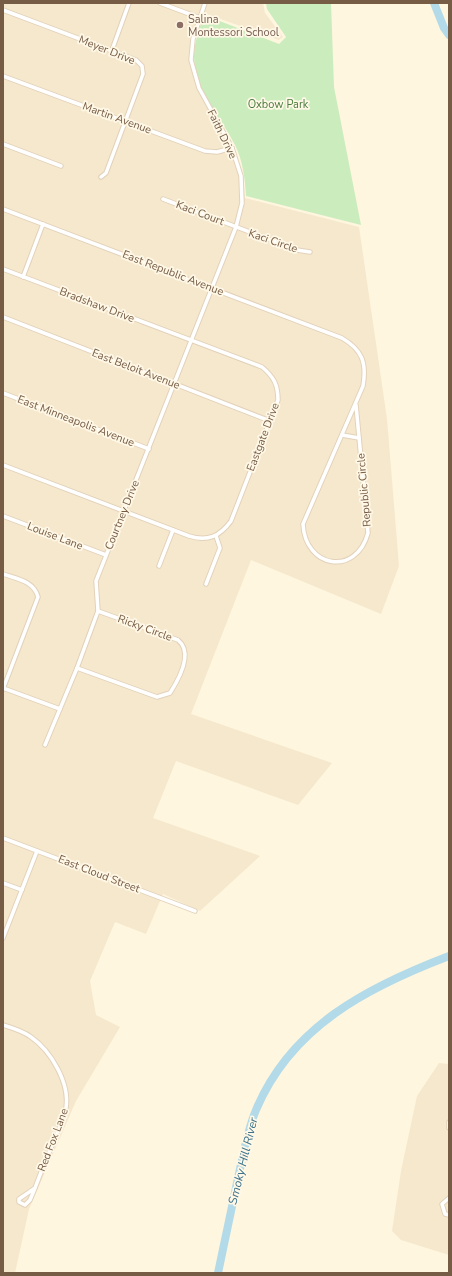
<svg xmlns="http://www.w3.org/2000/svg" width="452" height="1276" font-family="'Nunito Sans',sans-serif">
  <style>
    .residential { fill: #f6e8cd }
    .green { fill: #cbecbd }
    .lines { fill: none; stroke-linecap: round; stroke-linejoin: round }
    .river { stroke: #b3dae8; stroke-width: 8 }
    .street-casing { stroke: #e2d2bb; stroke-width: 5.5 }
    .street { stroke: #fff; stroke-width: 3.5 }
    .education-dot { fill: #8d6e63; stroke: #fff8e7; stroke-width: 1.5 }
    .labels { text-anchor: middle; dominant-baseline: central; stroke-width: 3.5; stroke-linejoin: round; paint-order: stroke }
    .education-label { font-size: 11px; fill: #785e54; stroke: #fff8e7; text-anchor: start }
    .street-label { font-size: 11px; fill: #765c45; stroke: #fff8e7 }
    .park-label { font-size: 11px; fill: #487c3d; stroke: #fff8e7 }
    .water-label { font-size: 12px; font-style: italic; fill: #3e748b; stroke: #fff8e7 }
  </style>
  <rect width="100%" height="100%" fill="#fef6df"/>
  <g class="residential">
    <polygon points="3,3 263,3 265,13 283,37 279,40 204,13 195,40 193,59 200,86 234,148 243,175 245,198 359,227 387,419 399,566 381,614 251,560 191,714 332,763 298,805 176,761 153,818 260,856 200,911 163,894 146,934 115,922 90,981 96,1015 120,1027 76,1101 29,1209 15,1273 3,1273"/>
    <polygon points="439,1063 449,1064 449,1255 401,1240 392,1231 401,1171 417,1096"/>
  </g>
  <path class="green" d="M 266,3 L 331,3 L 334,87 L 361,225 L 246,196 C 245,179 243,161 235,145 C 221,117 194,89 194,56 C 194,42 200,28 204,15 L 279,44 L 286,37 L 267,9 Z"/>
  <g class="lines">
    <g class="river">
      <polyline points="434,3 444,28 449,35"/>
      <path d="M 218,1273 C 225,1241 231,1210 238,1178 C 243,1156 247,1131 256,1110 C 291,1026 368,987 449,956"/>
    </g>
    <g class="street-casing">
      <g id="street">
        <polyline points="160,3 200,18"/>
        <polyline points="3,10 136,60 142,66 143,74 106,173 101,177"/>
        <polyline points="112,50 129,3"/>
        <polyline points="3,76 205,151 217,152 232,148"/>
        <polyline points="3,144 61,166"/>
        <polyline points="163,199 297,250 310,252"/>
        <path d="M 3,209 L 342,338 C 362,350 367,362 363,386 L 303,524 C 305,568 356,577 368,533 L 356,405"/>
        <path d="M 3,269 L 262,367 C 274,377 278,385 278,400 L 231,521 C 220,536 208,542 189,536 L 3,465"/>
        <polyline points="23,277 43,224"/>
        <polyline points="3,317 270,421"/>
        <polyline points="3,393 149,449"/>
        <polyline points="342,435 359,438"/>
        <polyline points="3,516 106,555"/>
        <polyline points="159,566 173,530"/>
        <path d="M 3,574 C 17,579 34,581 38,597 L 3,689"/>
        <polyline points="206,584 220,548 216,536"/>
        <path d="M 77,668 L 157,697 L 170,693 C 179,679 194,653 178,640 L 98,611"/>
        <polyline points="3,688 60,709"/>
        <polyline points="45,745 77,668 98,611 96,581 236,227 242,203 241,176 232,148 199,88 191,60 193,39 205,3"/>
        <polyline points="3,838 195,911"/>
        <polyline points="3,883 22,890"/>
        <polyline points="3,938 37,851"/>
        <path d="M 3,1025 C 13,1028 23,1031 31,1037 C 51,1051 70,1083 66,1108 C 65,1116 61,1124 58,1131 C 50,1150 42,1169 35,1188 L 30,1200 L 25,1205 L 19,1202 L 19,1199 L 35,1188"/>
        <polyline points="449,1122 449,1128"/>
        <polyline points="449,1198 442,1204 445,1214 449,1215"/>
      </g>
    </g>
    <use href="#street" class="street"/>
  </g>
  <circle class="education-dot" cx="180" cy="25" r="4"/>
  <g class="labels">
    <g class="education-label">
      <text x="188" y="19">Salina<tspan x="188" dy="13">Montessori School</tspan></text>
    </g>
    <g class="street-label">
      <text transform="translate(107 50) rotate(22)">Meyer Drive</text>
      <text transform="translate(117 118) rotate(20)">Martin Avenue</text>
      <text transform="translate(222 134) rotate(64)">Faith Drive</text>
      <text transform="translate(200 213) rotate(21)">Kaci Court</text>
      <text transform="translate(273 241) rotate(19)">Kaci Circle</text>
      <text transform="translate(173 273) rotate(21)">East Republic Avenue</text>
      <text transform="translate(97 305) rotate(21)">Bradshaw Drive</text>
      <text transform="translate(136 369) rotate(21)">East Beloit Avenue</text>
      <text transform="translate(76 421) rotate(21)">East Minneapolis Avenue</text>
      <text transform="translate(263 437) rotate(-69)">Eastgate Drive</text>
      <text transform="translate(364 490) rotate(-95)">Republic Circle</text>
      <text transform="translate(122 515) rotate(-68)">Courtney Drive</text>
      <text transform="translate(55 536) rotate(21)">Louise Lane</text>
      <text transform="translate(145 628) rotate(20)">Ricky Circle</text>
      <text transform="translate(99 874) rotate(21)">East Cloud Street</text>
      <text transform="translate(53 1140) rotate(-69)">Red Fox Lane</text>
    </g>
    <g class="park-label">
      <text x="278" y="104">Oxbow Park</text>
    </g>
    <g class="water-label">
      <text transform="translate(243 1161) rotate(-76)">Smoky Hill River</text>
    </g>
  </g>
  <rect width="452" height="1276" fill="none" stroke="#765c45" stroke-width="8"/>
</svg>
